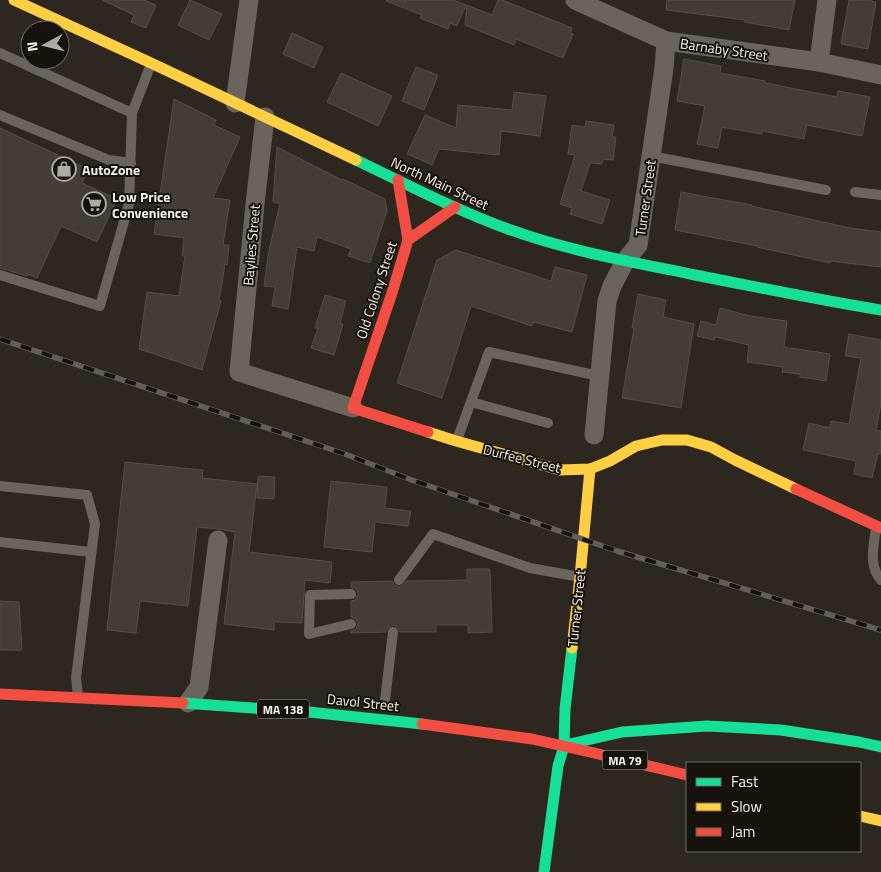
<svg xmlns="http://www.w3.org/2000/svg" width="881" height="872" font-family="'Titillium Web',sans-serif">
  <style>
    .building { fill: #443d37; stroke: #544e47 }
    .lines { fill: none; stroke-linecap: round; stroke-linejoin: round }
    .lane { stroke: #6a645d; stroke-width: 10 }
    .street { stroke: #6a645d; stroke-width: 19 }
    .fast { stroke: #16e098; stroke-width: 11 }
    .slow { stroke: #ffcf43; stroke-width: 11 }
    .jam { stroke: #f24e42; stroke-width: 11 }
    .rail-casing { stroke: #655e57; stroke-width: 5.5 }
    .rail { stroke: #17120c; stroke-width: 4; stroke-dasharray: 11; stroke-linecap: butt }
    .labels { text-anchor: middle; dominant-baseline: central; stroke-width: 4; stroke-linejoin: round; paint-order: stroke }
    .shield { fill: #17120c; stroke: #b4ada5; stroke-width: 1 }
    .shield-label { font-size: 12px; font-weight: bold; fill: #f8f0e7 }
    .street-label { font-size: 14px; fill: #f8f0e7; stroke: #17120c }
    .poi-label { font-size: 14px; font-weight: bold; fill: #f8f0e7; stroke: #17120c; text-anchor: start }
  </style>
  <rect width="100%" height="100%" fill="#2e2720"/>
  <g class="building">
    <polygon points="102,0 144,0 156,5 146,28 131,22 134,15"/>
    <polygon points="190,0 222,14 209,40 178,25"/>
    <polygon points="387,0 453,0 466,5 457,26 450,23 448,29 420,18 422,15 386,1"/>
    <polygon points="498,0 502,0 572,28 570,33 573,34 563,58 516,39 514,45 465,25 467,5 492,15"/>
    <polygon points="667,0 795,0 789,30 744,22 745,20 666,10"/>
    <polygon points="849,0 868,0 876,2 868,49 841,44"/>
    <polygon points="292,33 323,47 314,68 283,54"/>
    <polygon points="684,59 721,66 720,73 765,81 765,83 837,97 838,91 870,97 862,136 807,125 804,139 762,131 762,134 722,127 718,148 697,144 705,106 677,101"/>
    <polygon points="416,67 438,75 424,110 402,101"/>
    <polygon points="341,73 392,96 378,126 327,102"/>
    <polygon points="514,92 546,96 540,136 501,131 499,155 439,149 432,165 407,154 425,115 456,128 458,105 512,110"/>
    <polygon points="174,99 216,120 214,125 240,137 213,198 230,200 223,245 229,245 227,265 225,264 219,301 221,301 202,370 139,349 147,292 179,296 185,256 182,256 184,238 154,234"/>
    <polygon points="586,121 614,125 612,137 616,137 613,160 603,159 602,164 590,163 581,191 610,200 602,224 570,214 572,208 560,204 575,155 568,154 572,125 585,127"/>
    <polygon points="0,128 88,169 82,183 117,199 97,242 61,226 37,278 28,274 27,276 0,268"/>
    <polygon points="277,147 342,180 343,179 385,199 387,211 370,263 348,256 351,249 317,237 314,251 297,247 288,309 272,306 275,287 264,286 269,250 280,204 273,202"/>
    <polygon points="681,192 752,205 751,206 850,228 881,232 881,267 830,261 830,263 757,247 757,246 675,230"/>
    <polygon points="456,250 551,281 555,267 587,275 572,332 534,322 532,326 471,306 442,398 397,383 437,260"/>
    <polygon points="638,294 666,300 663,317 694,324 681,408 622,398 634,328 632,328"/>
    <polygon points="325,295 346,301 340,323 343,324 334,355 311,348 318,328 315,328"/>
    <polygon points="720,308 750,316 787,321 784,347 830,354 826,381 800,377 800,374 782,372 783,367 747,362 749,345 715,337 714,340 697,336 701,321 716,325"/>
    <polygon points="849,334 881,340 881,403 876,430 881,431 881,454 878,454 872,478 854,474 856,461 803,450 809,423 830,428 831,421 849,424 861,358 845,356"/>
    <polygon points="125,462 203,470 202,478 257,484 249,552 332,562 330,583 305,580 302,623 274,622 274,630 224,624 235,532 219,529 197,527 188,606 140,601 136,633 107,630"/>
    <polygon points="258,476 275,477 274,499 257,498"/>
    <polygon points="331,481 387,487 385,508 411,511 408,526 375,522 372,552 324,547"/>
    <polygon points="467,569 490,569 492,632 468,633 468,625 436,625 436,632 400,632 397,627 393,625 388,628 386,632 351,633 351,631 356,629 358,623 356,619 351,617 351,601 355,600 358,594 357,590 351,587 351,582 392,581 395,585 399,587 402,586 407,581 467,580"/>
    <polygon points="0,601 19,602 22,650 0,650"/>
  </g>
  <g class="lines">
    <g class="lane">
      <polyline points="0,53 132,113"/>
      <polyline points="0,115 109,160 131,163"/>
      <polyline points="651,156 826,190"/>
      <polyline points="855,192 881,195"/>
      <polyline points="0,275 100,306 129,204 132,113 151,64"/>
      <polyline points="471,402 548,423"/>
      <polyline points="457,440 489,352 599,376"/>
      <polyline points="0,486 87,495 95,524 76,678 78,696"/>
      <path d="M 876,527 C 874,545 868,566 881,580"/>
      <polyline points="0,542 91,552"/>
      <polyline points="399,580 433,534 530,568 580,577"/>
      <polyline points="351,594 310,595 309,634 351,624"/>
      <polyline points="385,700 393,632"/>
    </g>
    <g class="street">
      <polyline points="575,0 666,41 819,62 881,75"/>
      <polyline points="819,62 827,0"/>
      <polyline points="235,103 249,0"/>
      <polyline points="265,117 255,204 239,372 353,408"/>
      <polyline points="594,435 607,301 612,286 625,261 638,245 664,68 666,41"/>
      <polyline points="188,703 199,687 218,540"/>
    </g>
    <g class="fast">
      <path d="M 356,160 C 406,184 456,210 508,229 C 568,251 632,262 695,275 C 757,287 819,300 881,310"/>
      <polyline points="183,703 309,712 422,724"/>
      <polyline points="570,744 622,732 707,726 781,730 859,742 881,747"/>
      <polyline points="544,872 558,766 564,746 565,709 572,648"/>
    </g>
    <g class="slow">
      <polyline points="14,0 151,63 356,160"/>
      <polyline points="428,432 456,441 560,470 590,469 610,461 636,446 662,440 687,440 711,447 735,460 796,489"/>
      <polyline points="572,648 580,577 590,469"/>
      <polyline points="860,816 881,821"/>
    </g>
    <g class="jam">
      <polyline points="398,180 408,240 392,293 353,408 428,432"/>
      <polyline points="408,240 455,207"/>
      <polyline points="796,489 881,528"/>
      <polyline points="0,694 183,703"/>
      <polyline points="422,724 532,739 590,752 687,775"/>
    </g>
    <g class="rail-casing">
      <polyline id="rail" points="0,339 345,454 409,479 617,551 881,630"/>
    </g>
    <use href="#rail" class="rail"/>
  </g>
  <defs>
    <g id="shop-ring" transform="scale(1.25)"><circle r="9.5" fill="#17120c" stroke="#b1aaa1" stroke-width="1.5"/><path d="M-5-2.5h2.3a2.7 3.5 0 0 1 5.4 0H5L5.5 6h-11ZM-1.5-2.5h3a1.5 2.3 0 0 0-3 0Z" fill="#b1aaa1"/></g>
    <g id="supermarket-ring" transform="scale(1.25)"><circle r="9.5" fill="#17120c" stroke="#b1aaa1" stroke-width="1.5"/><path d="M-6-5.5h2.5l.6 2H6L4.5 2H-2.5L-4.4-4H-6ZM-1.5 3.2a1.3 1.3 0 1 0 .1 0ZM3 3.2a1.3 1.3 0 1 0 .1 0Z" fill="#b1aaa1"/></g>
  </defs>
  <g fill-rule="evenodd">
    <use href="#shop-ring" x="64" y="169"/>
    <use href="#supermarket-ring" x="94" y="204"/>
  </g>
  <g class="labels">
    <g class="shield">
      <rect x="257" y="699.5" width="52" height="19" rx="4"/>
      <rect x="602.5" y="750.5" width="45" height="19" rx="4"/>
    </g>
    <g class="shield-label">
      <text x="283" y="709">MA 138</text>
      <text x="625" y="760">MA 79</text>
    </g>
    <g class="street-label">
      <text transform="translate(724 49) rotate(8)">Barnaby Street</text>
      <text transform="translate(440 183) rotate(25)">North Main Street</text>
      <text transform="translate(645 198) rotate(-82)">Turner Street</text>
      <text transform="translate(251 245) rotate(-85)">Baylies Street</text>
      <text transform="translate(376 290) rotate(-72)">Old Colony Street</text>
      <text transform="translate(522 458) rotate(14)">Durfee Street</text>
      <text transform="translate(576 608) rotate(-84)">Turner Street</text>
      <text transform="translate(363 702) rotate(6)">Davol Street</text>
    </g>
    <g class="poi-label">
      <text x="82" y="169">AutoZone</text>
      <text x="112" y="196">Low Price<tspan x="112" dy="16">Convenience</tspan></text>
    </g>
  </g>
  <rect x="686" y="762" width="175" height="90" fill="#17120c" stroke="#716b64"/>
  <rect x="696" y="778" width="25" height="8" fill="#16e098" stroke="#716b64"/>
  <text x="731" y="787" font-size="15" fill="#f8f0e7">Fast</text>
  <rect x="696" y="803" width="25" height="8" fill="#ffcf43" stroke="#716b64"/>
  <text x="731" y="812" font-size="15" fill="#f8f0e7">Slow</text>
  <rect x="696" y="828" width="25" height="8" fill="#f24e42" stroke="#716b64"/>
  <text x="731" y="837" font-size="15" fill="#f8f0e7">Jam</text>
  <g transform="translate(45 45) rotate(263)"><circle r="24" fill="#17120c" stroke="#716b64"/>
  <path d="M0-4L9 19L0 12L-9 19Z" fill="#b1aaa1"/>
  <text y="-8" font-size="14" font-weight="bold" text-anchor="middle" fill="#f8f0e7">N</text>
  </g>
</svg>
